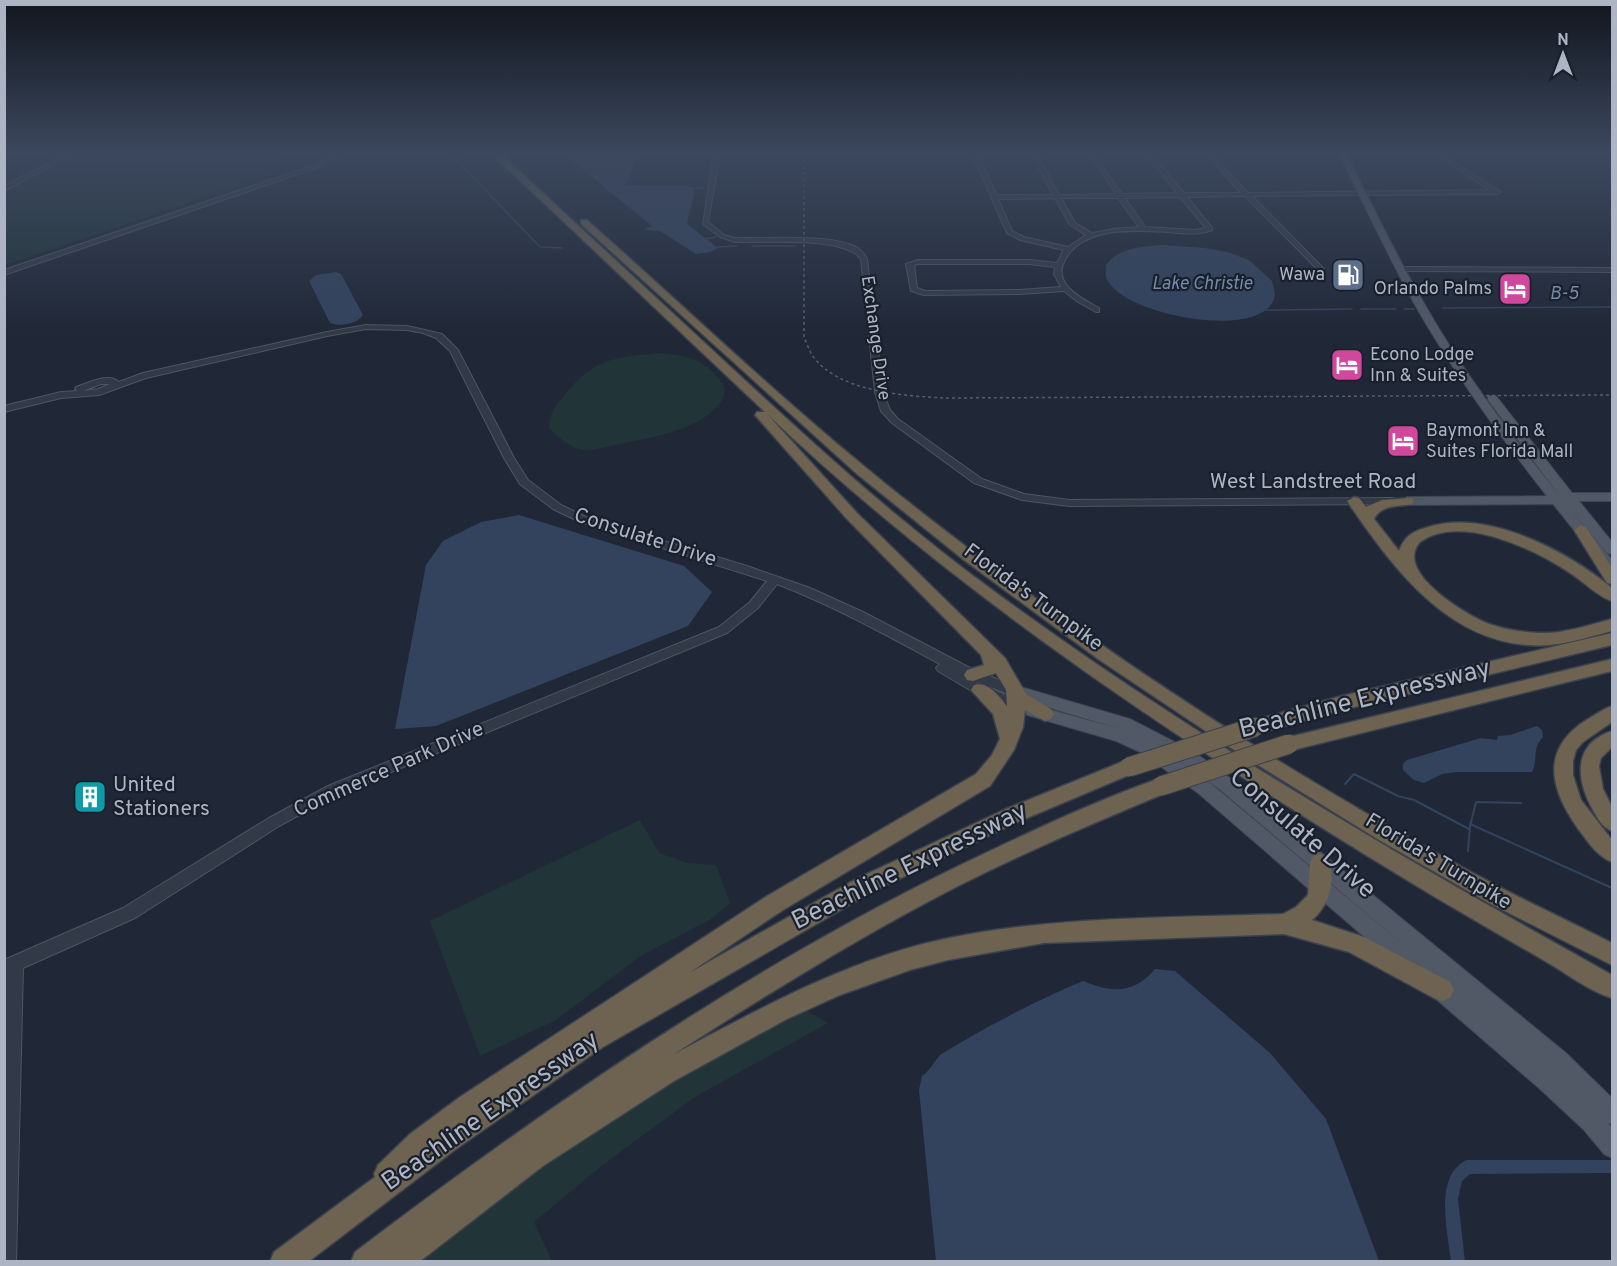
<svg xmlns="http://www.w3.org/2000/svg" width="1617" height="1266" font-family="Overpass,sans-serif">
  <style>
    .green { fill: #213438 }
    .water { fill: #33435e }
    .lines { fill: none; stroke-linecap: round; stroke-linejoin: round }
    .stream-far1 { stroke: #33435e; stroke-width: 1.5 }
    .stream { stroke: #33435e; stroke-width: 2 }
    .canal { fill: #33435e; fill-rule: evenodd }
    .minor-casing { stroke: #4d5562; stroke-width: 2 }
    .major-casing { stroke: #3c4451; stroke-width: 2 }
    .highway-casing { stroke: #3b424f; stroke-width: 3 }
    .minor { fill: #333a47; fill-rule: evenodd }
    .major { fill: #515967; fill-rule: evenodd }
    .highway { fill: #6d6350; fill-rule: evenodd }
    .rail { stroke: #555e6e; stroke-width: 1.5; stroke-dasharray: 3 3; stroke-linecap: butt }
    .highway-bridge-casing { stroke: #3b424f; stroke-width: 21; stroke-linecap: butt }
    .highway-bridge { stroke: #6d6350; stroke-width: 19 }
    .labels { text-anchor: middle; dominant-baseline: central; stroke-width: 4.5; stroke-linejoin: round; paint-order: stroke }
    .far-poi-label { font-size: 18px; fill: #adb5c4; stroke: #19202b; text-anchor: end }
    .far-water-label { font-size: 18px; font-style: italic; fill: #748bad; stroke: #19202b }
    .far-street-label { font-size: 18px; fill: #adb5c4; stroke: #19202b }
    .street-label { font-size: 21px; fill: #adb5c4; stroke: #19202b }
    .poi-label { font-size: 21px; fill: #adb5c4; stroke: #19202b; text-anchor: start }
    .near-street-label { font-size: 26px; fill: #adb5c4; stroke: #19202b }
  </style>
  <rect width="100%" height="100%" fill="#202837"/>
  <g class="green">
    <polygon points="78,154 290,154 262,168 262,171 270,173 263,177 5,265 5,193"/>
    <path d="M 657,353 C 679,354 704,358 718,378 C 723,384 727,389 723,398 C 705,430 653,437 620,444 C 608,446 592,452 579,449 C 568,447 558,436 549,428 C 549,414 555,406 564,396 C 593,359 612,358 657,353 Z"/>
    <polygon points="640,820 659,853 687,863 716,865 730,903 711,919 639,957 556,1020 480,1056 430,921"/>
    <polygon points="800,1007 828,1023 695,1097 600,1167 534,1222 552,1261 410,1262 539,1166 638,1099"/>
  </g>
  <g class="water">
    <polygon points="563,154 639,154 626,185 687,186 695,188 687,224 718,248 710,252 696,254 660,231 646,230 645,228 652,227 651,225"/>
    <path d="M 1162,245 L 1205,248 L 1227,252 L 1249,260 L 1272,281 C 1273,286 1276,294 1274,299 C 1259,341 1122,315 1107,279 C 1105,275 1106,269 1106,265 C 1119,247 1142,247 1162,245 Z"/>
    <path d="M 336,272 L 341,274 L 363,315 C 357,324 341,327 330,323 L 309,281 L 316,275 Z"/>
    <polygon points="519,515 684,566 712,592 688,626 436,726 395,729 426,565 443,541 481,522"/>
    <path d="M 1537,726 L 1542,730 L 1543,737 C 1531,750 1539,758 1532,772 L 1456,772 L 1442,774 L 1424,783 L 1414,780 L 1403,770 L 1403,764 L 1407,760 L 1481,738 L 1497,740 L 1498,736 L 1510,735 Z"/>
    <path d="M 1155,969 L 1175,971 L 1270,1053 L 1326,1119 L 1379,1261 L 936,1261 L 919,1090 L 922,1076 C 932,1069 936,1057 943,1053 C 986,1027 1037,1000 1083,981 C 1112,993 1134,994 1155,969 Z"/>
  </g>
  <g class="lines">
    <g class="stream-far1">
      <polyline points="451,154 540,247 562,248"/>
      <polyline points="695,188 704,188"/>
      <polyline points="705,239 716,237"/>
      <polyline points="752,246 796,246"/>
      <polyline points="718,247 737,246"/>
      <polyline points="1443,308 1612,307"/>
      <polyline points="1361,309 1396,309"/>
      <polyline points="1404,309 1414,309"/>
      <polyline points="1266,310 1352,309"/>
    </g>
    <g class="stream">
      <polyline points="1345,784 1354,774 1398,796 1414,800 1469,829"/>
      <polyline points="1470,824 1612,888"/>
      <polyline points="1468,851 1470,826 1476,802 1521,803"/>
    </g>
    <path class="canal" d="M 1467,1160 L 1612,1160 L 1612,1173 L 1470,1174 L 1462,1181 L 1458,1199 L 1465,1262 L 1451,1262 C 1448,1233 1433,1175 1467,1160 Z"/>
    <g class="minor-casing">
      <g id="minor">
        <polygon points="67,154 74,154 4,191 4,186"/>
        <polygon points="336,154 343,154 319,167 4,275 4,270 315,165"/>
        <path d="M 714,154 L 720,154 L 708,222 L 724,235 L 735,238 C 766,239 828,234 854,246 C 860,249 864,253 867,259 L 883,392 L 890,410 L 898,419 L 982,479 L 1024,494 L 1069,500 L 1394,498 L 1399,501 L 1394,504 L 1069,506 L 1022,500 L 974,483 L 892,423 L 881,411 L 875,392 L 861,259 C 844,236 764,243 735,242 L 720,237 L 703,224 Z"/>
        <path d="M 1032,154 L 1037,155 L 1059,195 L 1116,194 L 1090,154 L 1094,154 L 1122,194 L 1177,193 L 1148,157 L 1149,154 L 1152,155 L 1184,193 L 1241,193 L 1206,154 L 1211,154 L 1248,193 L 1489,190 L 1436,154 L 1442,154 L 1501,192 L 1498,194 L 1252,196 L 1324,269 L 1324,273 L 1321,273 L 1245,196 L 1187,197 L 1212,228 L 1212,230 C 1197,236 1183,233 1167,232 C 1134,230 1081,226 1064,262 C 1053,285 1083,299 1099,308 L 1099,312 L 1096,312 L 1078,302 L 1064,291 L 1019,294 L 924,295 L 911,291 L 906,264 L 918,260 L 1029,260 L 1057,263 L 1064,250 L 1020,240 L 1007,233 L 973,156 L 975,154 L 979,156 L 996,195 L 1053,195 ZM 1180,197 L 1206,228 L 1195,230 L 1145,227 L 1125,198 ZM 1055,198 L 1070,225 L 1086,235 L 1068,247 L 1024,237 L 1012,231 L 998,199 ZM 1061,198 L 1118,198 L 1139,227 L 1114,229 L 1092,233 L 1075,223 ZM 918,264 L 1029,264 L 1055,267 L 1054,274 L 1061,287 L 1019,290 L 925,291 L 917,288 L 914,265 Z"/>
        <polygon points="1398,267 1612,268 1612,272 1401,271 1397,269"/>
        <path d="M 366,325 L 407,326 L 442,334 L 458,350 L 514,458 L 528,480 L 561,505 L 588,518 L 747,566 L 810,588 L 863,612 L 972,669 L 1019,688 L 1020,691 L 1019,694 L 1014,696 L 972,680 L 1021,702 L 1022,706 L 1021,710 L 1016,711 L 975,693 L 938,671 L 936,668 L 940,664 C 886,635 834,606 777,584 L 758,608 L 727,633 L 338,794 L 279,826 L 135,918 L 23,968 L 16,1262 L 4,1262 L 4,1026 L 6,975 L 4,976 L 4,960 L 123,908 L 269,818 L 328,786 L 719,627 L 750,602 L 767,581 L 580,522 L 553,509 L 520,484 L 504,458 L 450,351 L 436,338 L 423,333 L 407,330 L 366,329 L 327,336 L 146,378 L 99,395 L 61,398 L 4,412 L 4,406 L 61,392 L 77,391 L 75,389 L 76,387 C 88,383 109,372 119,382 L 143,373 L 327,332 ZM 101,384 L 110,384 L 98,389 L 83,391 Z"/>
      </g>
    </g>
    <g class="major-casing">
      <g id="major">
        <path d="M 1339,154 L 1346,154 C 1372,204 1396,256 1425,305 C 1463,372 1511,435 1559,495 L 1488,400 L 1488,396 L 1496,396 L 1572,493 L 1612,493 L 1612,501 L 1579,501 L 1612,542 L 1612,554 L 1607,553 L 1565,502 L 1612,560 L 1612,572 L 1607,571 L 1553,504 L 1407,505 L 1401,501 L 1407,497 L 1547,496 C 1499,435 1453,372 1415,305 C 1388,256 1364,204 1339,154 Z"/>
        <path d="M 1014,685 L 1130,719 L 1194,752 L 1230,778 L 1566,1053 L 1612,1098 L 1612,1124 L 1608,1123 L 1612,1128 L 1612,1158 L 1604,1154 L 1584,1130 L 1540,1089 L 1198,793 L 1140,752 L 1116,741 L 1027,715 L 1025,711 L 1027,707 L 1033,705 L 1120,729 L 1008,695 L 1006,691 L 1008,687 ZM 1175,758 L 1218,788 L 1423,961 L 1210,783 Z"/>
      </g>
    </g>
    <g class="highway-casing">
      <g id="highway">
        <path d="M 492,154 L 501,154 C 574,222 648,290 721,358 C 808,439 895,519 991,589 C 1187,734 1400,856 1612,975 L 1612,998 C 1589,991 1566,973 1545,961 C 1497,933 1449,906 1402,877 C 1177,740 961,597 768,415 L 857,513 L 1005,658 L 1026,694 L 1051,709 L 1054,714 L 1051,719 L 1045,721 L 1025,710 L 1023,727 L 1014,750 L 990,786 L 783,910 L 689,973 L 858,878 L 1006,809 L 1129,759 L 1136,762 L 1138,767 L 1136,772 L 1020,821 L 872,892 L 603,1047 L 456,1149 L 308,1262 L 270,1262 L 274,1252 L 375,1177 L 374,1174 L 378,1165 L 410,1134 L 460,1097 L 767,896 L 976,774 L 992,755 L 1000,739 L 993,714 L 971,690 L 974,685 C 988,681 999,696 1007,706 L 1006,690 L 996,673 L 973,681 L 967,680 L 964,675 L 967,670 L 984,665 L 981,655 L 847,519 L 755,415 L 757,412 L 765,412 Z"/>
        <path d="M 581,220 L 587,220 C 694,315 798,416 911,504 C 1086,642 1275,766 1471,872 C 1517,897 1565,919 1612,943 L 1612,965 L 1489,903 L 1379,840 L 1237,752 L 1098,659 L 964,560 L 857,474 L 581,224 Z"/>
        <path d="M 1354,497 L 1359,498 L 1366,507 L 1382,500 L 1412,498 L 1414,501 L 1412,504 C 1398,507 1382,504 1374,519 L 1399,551 C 1404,537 1412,532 1425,528 C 1485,507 1567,551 1612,588 L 1612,601 C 1598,597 1583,581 1570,573 C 1534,549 1460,513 1420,542 C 1394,571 1462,612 1484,622 C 1501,629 1520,632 1539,633 C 1563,634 1589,625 1612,619 L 1612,631 C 1592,636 1571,643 1550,645 C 1454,652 1395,571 1347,501 Z"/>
        <polygon points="1581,525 1586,527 1612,568 1612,584 1607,583 1574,530"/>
        <polygon points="1612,633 1612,645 1342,710 1255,734 1249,732 1246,727 1249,722 1255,720 1342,696"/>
        <polygon points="1612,659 1612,671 1289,751 1282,749 1280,744 1282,739 1289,737"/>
        <path d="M 1612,706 L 1612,722 L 1583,742 L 1576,750 L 1573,761 L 1573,775 L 1581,800 L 1612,840 L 1612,862 C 1598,857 1588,842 1579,830 C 1550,790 1539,749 1588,719 C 1595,715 1603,709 1612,706 Z"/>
        <path d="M 1612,731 L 1612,747 L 1601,758 L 1599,766 L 1603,789 L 1612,807 L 1612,831 C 1602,827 1598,819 1593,810 C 1576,780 1572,744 1612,731 Z"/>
        <path d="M 1161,778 L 1168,780 L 1171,786 L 1168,792 C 1096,822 1025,852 956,887 C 859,937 766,995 674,1054 C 761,1008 851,958 949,938 C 1058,916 1171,918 1283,914 L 1296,907 L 1308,895 L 1310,863 L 1313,856 L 1320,854 L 1327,856 C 1337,878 1330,905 1312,920 L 1364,937 L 1450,982 L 1454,990 L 1450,998 L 1442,1001 L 1434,998 L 1349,952 L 1284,934 L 1044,943 L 948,960 L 910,970 L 840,995 L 787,1019 L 674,1081 L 543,1166 L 419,1262 L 351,1262 L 355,1252 C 556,1100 763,957 992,850 C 1047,824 1103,798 1161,778 Z"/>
      </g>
    </g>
    <use href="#minor" class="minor"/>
    <use href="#major" class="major"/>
    <use href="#highway" class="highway"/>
    <path class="rail" d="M 804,154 L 804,338 C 807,343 809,350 812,355 C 837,392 905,396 945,398 L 1612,395"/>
    <g class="highway-bridge-casing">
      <g id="highway-bridge">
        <polyline points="1129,767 1255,727"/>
        <polyline points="1161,786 1289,744"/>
      </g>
    </g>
    <use href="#highway-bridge" class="highway-bridge"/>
  </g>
  <linearGradient id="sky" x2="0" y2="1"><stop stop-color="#12161e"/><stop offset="0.46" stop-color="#3c485e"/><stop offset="1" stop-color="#3c485e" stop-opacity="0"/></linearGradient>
  <rect width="1617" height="332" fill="url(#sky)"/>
  <defs>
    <g id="fuel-square" transform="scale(1.725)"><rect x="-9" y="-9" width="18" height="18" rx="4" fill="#5c6f8a" stroke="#19202b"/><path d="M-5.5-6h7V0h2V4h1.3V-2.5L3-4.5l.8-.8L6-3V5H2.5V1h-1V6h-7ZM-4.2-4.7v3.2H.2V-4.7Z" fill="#fff"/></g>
    <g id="hotel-square" transform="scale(1.725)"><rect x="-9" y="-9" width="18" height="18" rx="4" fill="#d1479c" stroke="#19202b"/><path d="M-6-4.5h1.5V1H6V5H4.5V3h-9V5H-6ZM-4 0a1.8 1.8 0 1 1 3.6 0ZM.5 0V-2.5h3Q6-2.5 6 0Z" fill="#fff"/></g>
    <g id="building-square" transform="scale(1.725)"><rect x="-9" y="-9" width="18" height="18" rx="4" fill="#0f9aa8" stroke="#19202b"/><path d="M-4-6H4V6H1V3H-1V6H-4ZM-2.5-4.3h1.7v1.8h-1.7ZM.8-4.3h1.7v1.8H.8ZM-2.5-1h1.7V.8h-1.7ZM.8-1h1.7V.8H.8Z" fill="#fff"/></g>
  </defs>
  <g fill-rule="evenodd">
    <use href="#fuel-square" x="1348" y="275"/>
    <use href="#hotel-square" x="1515" y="289"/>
    <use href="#hotel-square" x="1347" y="365"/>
    <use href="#hotel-square" x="1403" y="441"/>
    <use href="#building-square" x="90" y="797"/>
  </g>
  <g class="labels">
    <g class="far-poi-label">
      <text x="1325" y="275">Wawa</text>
      <text x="1492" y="289">Orlando Palms</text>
      <text x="1370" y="355" text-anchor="start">Econo Lodge<tspan x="1370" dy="21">Inn &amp; Suites</tspan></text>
      <text x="1426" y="431" text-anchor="start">Baymont Inn &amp;<tspan x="1426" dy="21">Suites Florida Mall</tspan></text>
    </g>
    <g class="far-water-label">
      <text x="1202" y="284">Lake Christie</text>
      <text x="1564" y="294">B-5</text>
    </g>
    <g class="far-street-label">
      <text transform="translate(875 338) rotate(82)">Exchange Drive</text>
    </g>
    <g class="street-label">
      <text x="1313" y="482">West Landstreet Road</text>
      <text transform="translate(645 538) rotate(18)">Consulate Drive</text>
      <text transform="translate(1033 598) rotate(36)">Florida's Turnpike</text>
      <text transform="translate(389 770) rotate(-24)">Commerce Park Drive</text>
      <text transform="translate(1438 862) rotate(31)">Florida's Turnpike</text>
    </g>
    <g class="poi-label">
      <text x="113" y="785">United<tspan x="113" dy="24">Stationers</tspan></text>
    </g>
    <g class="near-street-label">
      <text transform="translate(1365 700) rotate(-14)">Beachline Expressway</text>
      <text transform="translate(1302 834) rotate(41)">Consulate Drive</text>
      <text transform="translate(910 867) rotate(-26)">Beachline Expressway</text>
      <text transform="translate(491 1112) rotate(-35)">Beachline Expressway</text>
    </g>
  </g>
  <rect width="1617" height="1266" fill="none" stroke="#adb5c4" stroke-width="12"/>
  <g transform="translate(1563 54)" stroke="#19202b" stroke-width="4.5" paint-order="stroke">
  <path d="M0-4.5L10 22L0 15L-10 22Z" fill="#adb5c4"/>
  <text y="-9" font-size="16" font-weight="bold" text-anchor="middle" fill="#adb5c4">N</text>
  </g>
</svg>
